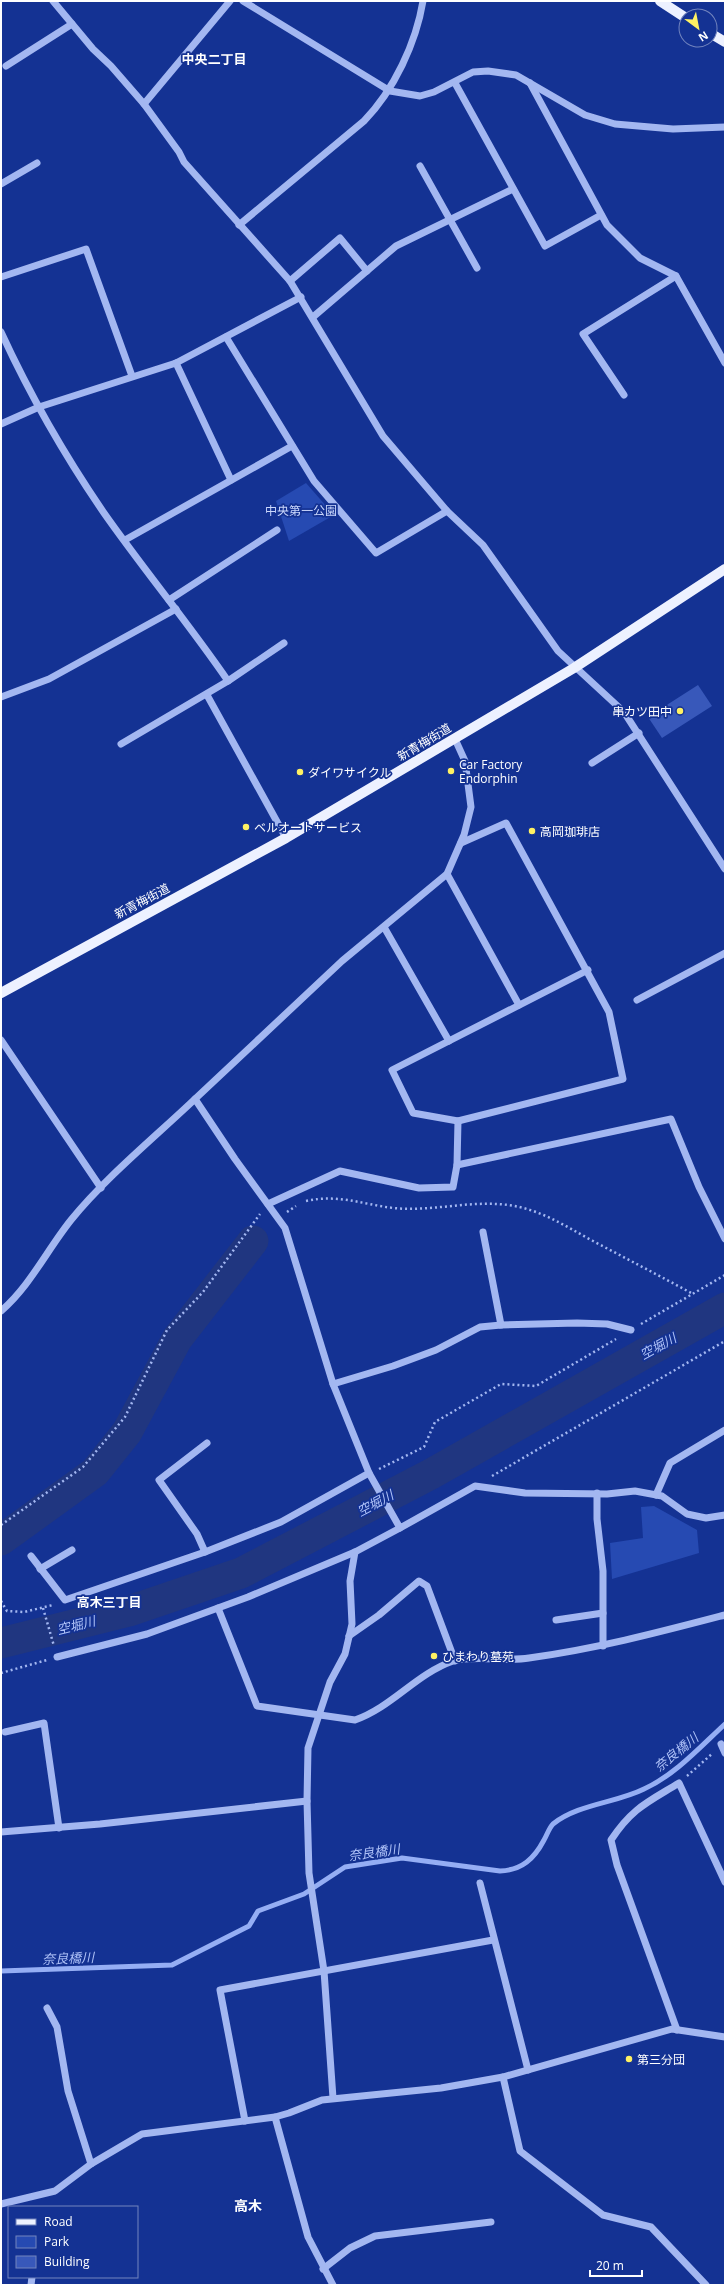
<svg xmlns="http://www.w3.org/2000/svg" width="726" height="2286" font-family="'Open Sans','Noto Sans JP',sans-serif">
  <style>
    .green { fill: #264ab2 }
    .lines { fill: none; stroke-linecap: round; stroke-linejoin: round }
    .stream { stroke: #95aef4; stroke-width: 5 }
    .river { stroke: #203680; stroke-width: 31 }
    .building { fill: #3858ba }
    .path { stroke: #a3b7f1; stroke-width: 2.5; stroke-dasharray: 2 3; stroke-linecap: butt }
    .minor { stroke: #a3b7f1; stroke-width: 7 }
    .major { stroke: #edf1ff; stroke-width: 10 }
    .poi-dot { fill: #fff163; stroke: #143293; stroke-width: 1.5 }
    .labels { text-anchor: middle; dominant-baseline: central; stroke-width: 3.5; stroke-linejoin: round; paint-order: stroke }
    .park-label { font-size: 12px; fill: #cad7fc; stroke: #143293 }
    .poi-label { font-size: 12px; fill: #fff; stroke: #143293; text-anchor: start }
    .street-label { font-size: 12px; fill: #fff; stroke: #143293 }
    .neighbourhood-label { font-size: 13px; font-weight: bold; fill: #fff; stroke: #143293 }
    .water-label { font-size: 13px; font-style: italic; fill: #afc2f8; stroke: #143293 }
    .quarter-label { font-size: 14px; font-weight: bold; fill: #fff; stroke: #143293 }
  </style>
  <rect width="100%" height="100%" fill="#143293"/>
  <g class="green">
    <polygon points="306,483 334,515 289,541 276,501"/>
    <polygon points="654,1506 697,1530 699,1553 612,1579 610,1543 643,1538 641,1507"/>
  </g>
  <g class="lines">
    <path class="stream" d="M 1,1971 L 172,1965 L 249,1926 L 258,1911 L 304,1894 L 345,1867 L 402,1858 L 500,1871 C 522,1870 534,1859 544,1840 C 547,1835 549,1828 553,1824 C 578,1804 616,1803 644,1789 C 675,1775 700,1747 725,1724"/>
    <g class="river">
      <polyline points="1,1540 95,1472 127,1432 177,1339 253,1241"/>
      <polyline points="1,1643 129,1611 241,1573 431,1474 725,1308"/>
    </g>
  </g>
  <polygon class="building" points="698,685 712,706 662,738 648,717"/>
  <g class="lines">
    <g class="path">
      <path d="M 306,1201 C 339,1194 361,1204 393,1208 C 431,1212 469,1200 508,1205 C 540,1209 565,1226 593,1241 C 627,1259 660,1276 693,1294"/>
      <polyline points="287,1212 296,1206"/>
      <polyline points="641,1324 725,1275"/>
      <polyline points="379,1469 424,1447 435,1422 501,1384 536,1386 616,1339"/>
      <polyline points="492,1476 725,1341"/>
      <polyline points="1,1525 83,1467 125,1417 167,1330 203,1292 260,1214"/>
      <polyline points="1,1601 7,1611 24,1612 53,1605"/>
      <polyline points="43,1608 54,1646"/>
      <polyline points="1,1673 47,1660"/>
      <polyline points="687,1776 713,1753"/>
    </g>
    <g class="minor">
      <polyline points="53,1 93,49 111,66 144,104 179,152 184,162 290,281 383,436 447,511 483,545 558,651 624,712 725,869"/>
      <polyline points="243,1 390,91 420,96 434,92 473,72 488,71 516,75 585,115 615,124 673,129 725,127"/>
      <polyline points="6,66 72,24"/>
      <polyline points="455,83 545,246 601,215"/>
      <polyline points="530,83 607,225 640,258 676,276 725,363"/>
      <polyline points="144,104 230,1"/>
      <polyline points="420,166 477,268"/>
      <polyline points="1,184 37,163"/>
      <path d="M 239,225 L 364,121 C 394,90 416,43 423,1"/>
      <polyline points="1,277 86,249 132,376"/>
      <polyline points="290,281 340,238 367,271"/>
      <polyline points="313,317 396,246 513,189"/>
      <path d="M 1,332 C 30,395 65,456 104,513 C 144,570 189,624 228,681 L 121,744"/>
      <polyline points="226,337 314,481 376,553 447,511"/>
      <polyline points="176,363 231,480"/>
      <polyline points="624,395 583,334 676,276"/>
      <polyline points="1,424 39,407 176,363 301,297"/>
      <polyline points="125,540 292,446"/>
      <polyline points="169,600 277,530"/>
      <polyline points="228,681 284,643"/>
      <polyline points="207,695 286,838"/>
      <polyline points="1,697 49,679 176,609"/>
      <polyline points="592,763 639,733"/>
      <polyline points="447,874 519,1005"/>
      <polyline points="384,927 449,1041"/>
      <polyline points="637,1000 725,953"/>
      <polyline points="1,1040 101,1188"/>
      <polyline points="195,1099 342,961 447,874 464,835 471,807 465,761 455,739"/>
      <polyline points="458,1121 623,1079 609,1012 506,823 461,843"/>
      <polyline points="457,1165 671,1119 699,1187 725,1239"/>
      <polyline points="268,1204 340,1171 419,1188 453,1187 457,1165 458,1121 413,1113 392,1070 588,970"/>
      <polyline points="483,1232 501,1325"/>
      <path d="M 1,1311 C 30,1286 47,1250 71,1220 C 106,1177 155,1137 195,1099 L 235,1159 L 285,1228 L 333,1384 L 369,1473 L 400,1528 L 475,1486 L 525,1493 L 607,1494 L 635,1491 L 662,1496 L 687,1514 L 706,1518 L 725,1515"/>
      <polyline points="333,1384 393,1366 436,1350 480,1327 501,1325 577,1323 607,1324 631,1330"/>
      <polyline points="597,1493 597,1519 603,1571 603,1646"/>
      <polyline points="656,1495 670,1463 725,1430"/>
      <polyline points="205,1552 197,1534 159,1480 207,1443"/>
      <polyline points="31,1556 65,1600 205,1552 281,1522 369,1473"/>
      <polyline points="40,1569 72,1550"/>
      <path d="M 218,1608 L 257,1706 L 355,1720 C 392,1707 416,1674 453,1661 C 472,1655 508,1662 529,1658 C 596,1649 660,1632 725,1615"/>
      <polyline points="556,1620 603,1613"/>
      <polyline points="349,1636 379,1615 419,1581 427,1586 455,1661"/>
      <polyline points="57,1657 147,1634 248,1597 355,1552 400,1528"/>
      <polyline points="5,1732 44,1723 59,1828"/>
      <polyline points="721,1744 725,1753"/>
      <polyline points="1,1832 100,1824 307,1801"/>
      <polyline points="480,1883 528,2070"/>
      <polyline points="47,2008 57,2027 68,2091 91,2164"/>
      <path d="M 677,2030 L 617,1865 L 611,1840 C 632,1808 648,1802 679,1783 L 725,1882"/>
      <polyline points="503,2077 520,2151 603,2215 651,2227 706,2285"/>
      <polyline points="333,2098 324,1971 309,1873 307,1801 308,1748 330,1682 345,1654 352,1624 350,1581 355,1552"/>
      <polyline points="275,2117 308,2237 333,2285"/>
      <polyline points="245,2121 220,1990 493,1940"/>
      <polyline points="1,2204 55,2191 91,2164 142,2134 275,2117 289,2113 322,2100 441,2088 503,2077 672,2029 725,2037"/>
      <polyline points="323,2269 350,2248 375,2236 491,2222"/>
      <polyline points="31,2285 32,2277"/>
    </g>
    <g class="major">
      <polyline points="660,1 686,18"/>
      <polyline points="710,33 725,42"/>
      <polyline points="1,993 286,838 574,668 725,569"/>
    </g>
  </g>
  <g class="poi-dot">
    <circle cx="680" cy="711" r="4"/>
    <circle cx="451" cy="771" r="4"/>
    <circle cx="300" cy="772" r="4"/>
    <circle cx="246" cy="827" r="4"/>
    <circle cx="532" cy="831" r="4"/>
    <circle cx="434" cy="1656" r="4"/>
    <circle cx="629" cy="2059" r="4"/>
  </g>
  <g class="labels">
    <g class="park-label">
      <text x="301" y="510">中央第一公園</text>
    </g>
    <g class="poi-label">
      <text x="672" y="711" text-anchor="end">串カツ田中</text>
      <text x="459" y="764">Car Factory<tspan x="459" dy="14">Endorphin</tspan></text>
      <text x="308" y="772">ダイワサイクル</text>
      <text x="254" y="827">ベルオートサービス</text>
      <text x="540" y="831">高岡珈琲店</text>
      <text x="442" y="1656">ひまわり墓苑</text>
      <text x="637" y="2059">第三分団</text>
    </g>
    <g class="street-label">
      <text transform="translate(424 742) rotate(-31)">新青梅街道</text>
      <text transform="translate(142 901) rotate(-28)">新青梅街道</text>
    </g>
    <g class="neighbourhood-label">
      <text x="214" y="59">中央二丁目</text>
      <text x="109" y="1602">高木三丁目</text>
    </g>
    <g class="water-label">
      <text transform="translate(658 1346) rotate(-29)">空堀川</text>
      <text transform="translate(375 1503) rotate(-28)">空堀川</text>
      <text transform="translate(76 1625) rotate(-14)">空堀川</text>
      <text transform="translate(676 1752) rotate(-39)">奈良橋川</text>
      <text transform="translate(374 1852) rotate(-8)">奈良橋川</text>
      <text transform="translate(68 1958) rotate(-2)">奈良橋川</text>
    </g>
    <g class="quarter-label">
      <text x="248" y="2205">高木</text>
    </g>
  </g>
  <rect width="726" height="2286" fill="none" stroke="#ffffff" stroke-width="4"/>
  <rect x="8" y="2206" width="130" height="72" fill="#143293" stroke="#7284be"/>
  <rect x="16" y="2219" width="20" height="6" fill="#edf1ff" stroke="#7284be"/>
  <text x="44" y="2226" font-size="12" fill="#ffffff">Road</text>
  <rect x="16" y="2236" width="20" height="12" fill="#264ab2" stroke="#7284be"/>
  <text x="44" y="2246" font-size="12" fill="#ffffff">Park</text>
  <rect x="16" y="2256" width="20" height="12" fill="#3858ba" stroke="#7284be"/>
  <text x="44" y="2266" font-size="12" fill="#ffffff">Building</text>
  <g transform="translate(698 28) rotate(148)"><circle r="19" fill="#143293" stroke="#7284be"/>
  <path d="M0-3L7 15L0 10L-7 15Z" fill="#fff163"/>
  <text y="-6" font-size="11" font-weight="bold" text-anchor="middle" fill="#ffffff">N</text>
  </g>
  <path d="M590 2270v6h52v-6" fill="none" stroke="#ffffff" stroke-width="2"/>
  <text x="596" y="2270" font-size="12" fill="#ffffff" stroke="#143293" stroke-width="3" paint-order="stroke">20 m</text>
</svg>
